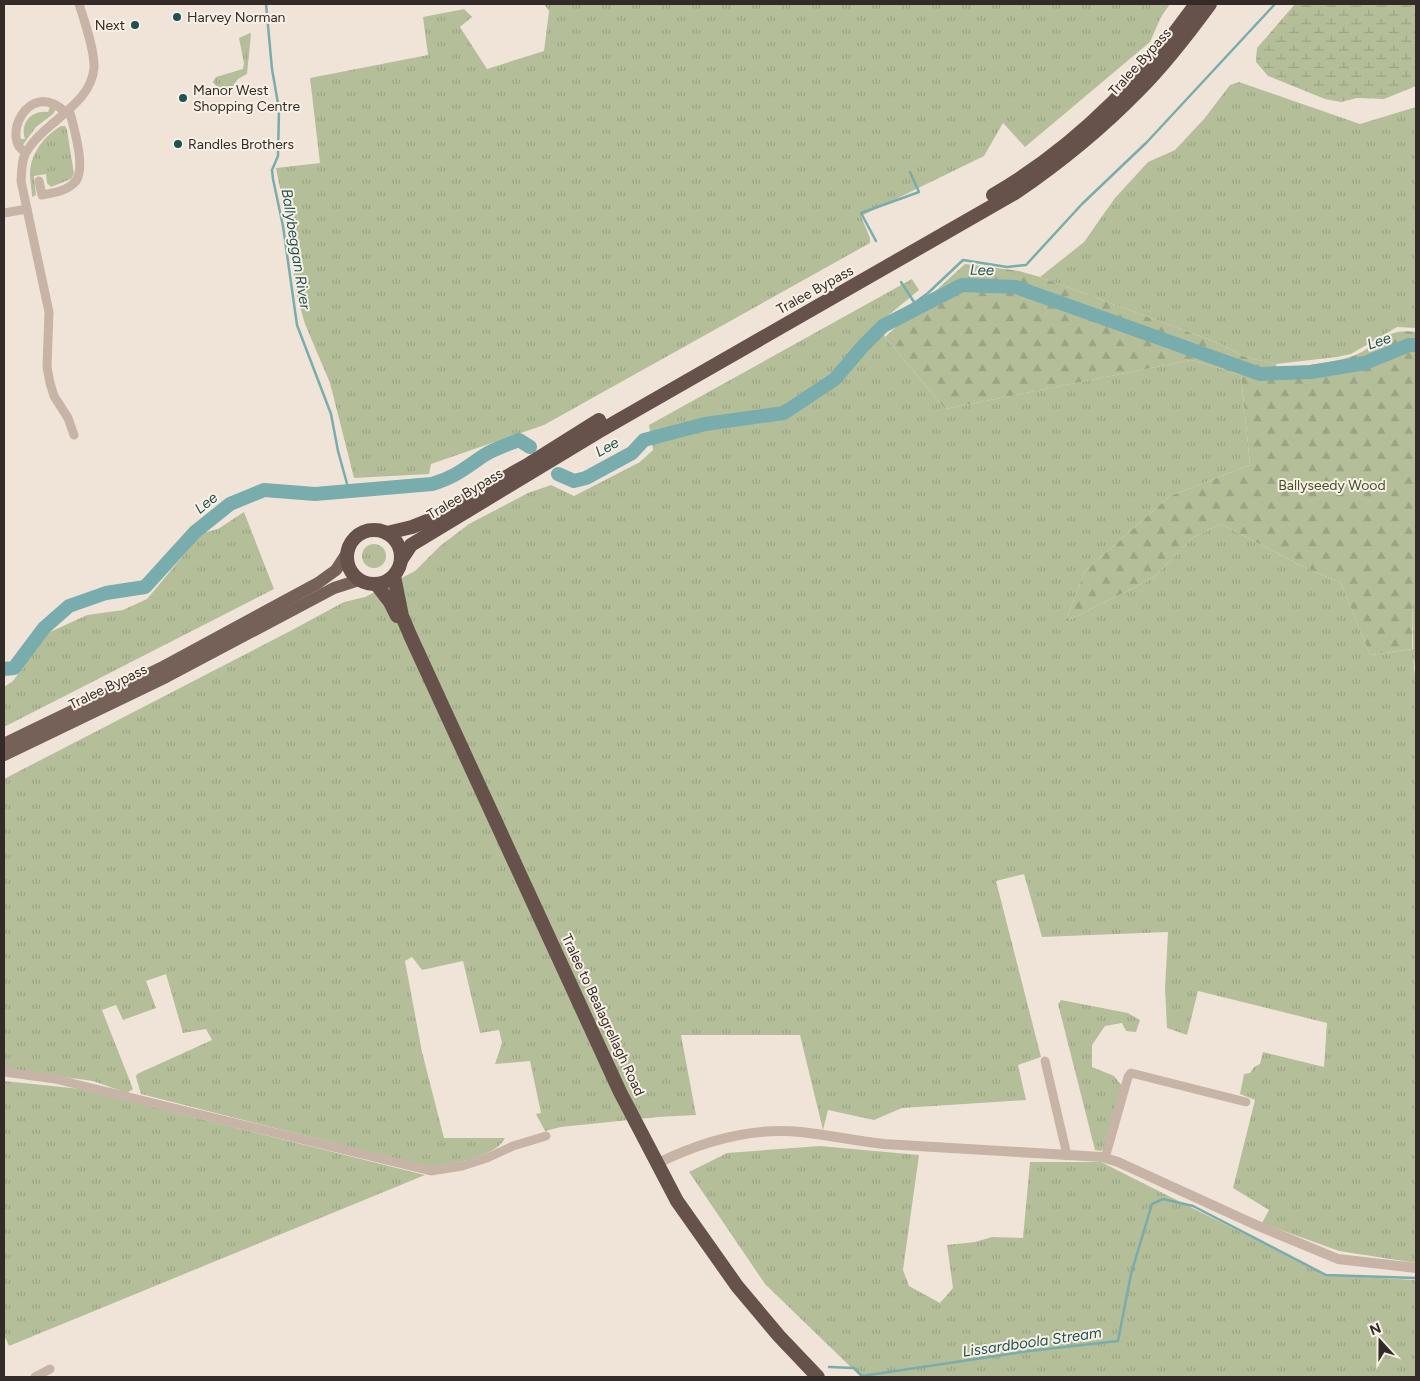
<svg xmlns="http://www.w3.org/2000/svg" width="1420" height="1381" font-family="Figtree,sans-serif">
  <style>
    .grass { fill: url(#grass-tufts) }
    .forest { fill: url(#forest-firs) }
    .wetland { fill: url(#wetland-marsh) }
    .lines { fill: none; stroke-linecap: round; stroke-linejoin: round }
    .stream { stroke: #79acac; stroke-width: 2.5 }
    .river { stroke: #79acac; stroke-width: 14 }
    .minor { stroke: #c8b4a6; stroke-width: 9 }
    .tertiary { stroke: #c8b4a6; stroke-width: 10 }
    .primary { stroke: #766158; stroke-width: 12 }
    .trunk { stroke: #66524b; stroke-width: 14 }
    .poi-dot { fill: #1e5354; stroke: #f8efe5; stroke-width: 2 }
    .labels { text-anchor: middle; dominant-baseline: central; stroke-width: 4; stroke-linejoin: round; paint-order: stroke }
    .poi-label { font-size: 14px; fill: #342a27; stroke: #f8efe5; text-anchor: start }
    .street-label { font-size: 14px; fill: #342a27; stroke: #f8efe5 }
    .park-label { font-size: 14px; fill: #45512b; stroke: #f8efe5 }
    .water-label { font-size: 15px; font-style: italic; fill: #1e5354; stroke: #f8efe5 }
  </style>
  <defs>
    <pattern id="grass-tufts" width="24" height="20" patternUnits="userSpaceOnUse" patternTransform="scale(1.25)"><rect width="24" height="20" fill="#b4bf9a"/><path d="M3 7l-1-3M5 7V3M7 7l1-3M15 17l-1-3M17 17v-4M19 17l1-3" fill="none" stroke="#9ba485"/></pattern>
    <pattern id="forest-firs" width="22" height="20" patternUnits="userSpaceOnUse" patternTransform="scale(1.25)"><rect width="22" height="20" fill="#b4bf9a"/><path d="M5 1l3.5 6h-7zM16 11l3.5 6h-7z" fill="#9ba485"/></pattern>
    <pattern id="wetland-marsh" width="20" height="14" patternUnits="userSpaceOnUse" patternTransform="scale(1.25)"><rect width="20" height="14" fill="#b4bf9a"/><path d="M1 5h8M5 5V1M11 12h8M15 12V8" fill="none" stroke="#9ba485"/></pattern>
  </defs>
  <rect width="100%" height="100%" fill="#f0e4d9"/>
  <g class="grass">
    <polygon points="544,4 1170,4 1161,17 1150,42 1025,147 1003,123 984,156 861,216 870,238 870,243 544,425 431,464 429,474 354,478 330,383 305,324 297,296 286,219 276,168 320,163 310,78 428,55 423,17 464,9 472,17 460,27 487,69 544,51 549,11"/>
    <polygon points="250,33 251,34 247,74 238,79 233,86 218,88 213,82 216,77 243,69 244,63 239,38"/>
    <polygon points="1239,82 1360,124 1416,107 1416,328 1397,327 1351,354 1337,357 1276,364 1245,357 1221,344 1040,277 1084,242 1115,198 1148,162 1175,150 1204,119 1230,85"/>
    <path d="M 50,107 L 56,109 L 53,114 L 36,127 L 22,146 L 20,139 L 25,139 C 20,123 31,110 48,112 Z"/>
    <path d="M 61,126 L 65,126 L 67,130 L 74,174 L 71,179 L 51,187 L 47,183 L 46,174 L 34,176 L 36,195 L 32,197 C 32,190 30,182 30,174 C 30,154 44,136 61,126 Z"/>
    <path d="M 912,279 L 919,290 L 878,324 L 885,337 L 945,409 L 1191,360 L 1241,375 L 1250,465 L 1170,496 L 1085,571 L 1065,622 L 1153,578 L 1192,538 L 1221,524 L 1302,566 L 1341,583 L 1370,655 L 1413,649 L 1412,596 L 1416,594 L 1416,673 L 1413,655 L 1416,686 L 1416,1263 L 1339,1251 L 1262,1223 L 1269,1210 L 1233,1188 L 1255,1100 L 1240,1094 L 1244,1074 L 1250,1073 L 1254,1067 L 1260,1064 L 1263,1052 L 1324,1067 L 1327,1023 L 1198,991 L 1187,1035 L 1167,1028 L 1165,988 L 1168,932 L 1042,937 L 1024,874 L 996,881 L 1041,1057 L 1018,1065 L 1026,1100 L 902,1108 L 874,1120 L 828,1110 L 823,1130 L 800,1035 L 681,1035 L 696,1115 L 658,1117 L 561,1127 L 545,1131 L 536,1114 L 541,1113 L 530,1061 L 495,1064 L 502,1043 L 499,1030 L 480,1033 L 463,961 L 422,970 L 412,957 L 405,961 L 422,1052 L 444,1138 L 505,1138 C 497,1157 448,1165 429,1167 L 141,1094 L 136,1077 L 137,1074 L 212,1040 L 206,1029 L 183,1033 L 166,974 L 146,981 L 156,1008 L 123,1020 L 116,1005 L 102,1010 L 133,1089 L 127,1093 L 93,1081 L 4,1069 L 4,779 L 294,629 L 344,602 L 365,597 L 415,571 L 440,546 L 469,524 L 528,493 L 551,485 L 574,496 L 640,462 L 653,450 L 649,425 Z"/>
    <polygon points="244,512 274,589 4,727 4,687 13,681 48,633 87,615 123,610 147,599 202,533 218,529"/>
    <circle cx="374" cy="556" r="12"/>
    <polygon points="1061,1000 1128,1013 1140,1020 1136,1032 1126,1031 1122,1023 1105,1026 1092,1045 1092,1067 1114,1076 1122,1086 1108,1144 1101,1151 1095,1150 1058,1004"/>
    <polygon points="4,1081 81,1089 425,1175 9,1346 4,1335"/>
    <polygon points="820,1146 919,1155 903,1270 909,1286 940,1303 953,1288 947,1245 975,1242 992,1237 1023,1238 1030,1162 1101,1162 1326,1275 1416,1280 1416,1377 861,1377 765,1284 689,1172 727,1153"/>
  </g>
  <path class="forest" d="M 965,264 L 1019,271 L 1040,277 L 1221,344 L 1245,357 L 1276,364 L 1277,369 C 1301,366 1326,364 1350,357 C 1378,348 1382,327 1416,332 L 1416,596 L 1412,598 L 1412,649 L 1370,655 L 1341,583 L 1302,566 L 1221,524 L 1192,538 L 1153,578 L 1065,622 L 1085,571 L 1170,496 L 1250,465 L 1241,375 L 1191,360 L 945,409 L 885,337 Z"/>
  <polygon class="wetland" points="1295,4 1416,4 1416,86 1384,99 1357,98 1341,102 1325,99 1268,76 1256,62 1257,48"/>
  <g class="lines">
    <g class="stream">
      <polyline points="266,4 272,69 279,109 278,156 272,170 273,179 283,226 297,325 331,414 338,451 349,491"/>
      <polyline points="876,241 861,213 919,192 910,172"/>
      <polyline points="901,282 914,302"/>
      <polyline points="883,326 928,293 963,260 1007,267 1026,265 1082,204 1147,142 1275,4"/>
      <polyline points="829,1367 854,1368 862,1376 1029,1351 1118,1341 1131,1274 1152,1204 1163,1199 1193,1206 1326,1275 1416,1278"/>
    </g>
    <g class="river">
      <polyline points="558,474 574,481 586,478 632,453 644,440 705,424 784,413 835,379 863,346 883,326 962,285 1016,287 1260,374 1311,372 1365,363 1409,345 1416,345"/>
      <path d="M 4,669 L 14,668 L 44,628 L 69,606 L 106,593 L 145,587 L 195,532 L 230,504 L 264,490 L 315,494 L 432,484 C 455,477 464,469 483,456 C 493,449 507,445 519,440 L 530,447"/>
    </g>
    <g class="minor">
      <path d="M 26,152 C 0,141 28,77 65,112"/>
      <path d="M 39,181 L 42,195 C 53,193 67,191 75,182 C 87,169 73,125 69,109"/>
      <polyline points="4,213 27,209"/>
      <path d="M 74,435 L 68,418 L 54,396 L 50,383 L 47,367 L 49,312 L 21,181 C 22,171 21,159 27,151 C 45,121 91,105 94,68 C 95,51 84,20 79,4"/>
      <polyline points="1045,1061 1067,1155"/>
      <polyline points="4,1072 55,1079 431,1171 462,1166 487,1158 513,1146 546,1136"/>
      <polyline points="1105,1158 1128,1077 1131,1073 1246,1102"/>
      <polyline points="35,1377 50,1369"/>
    </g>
    <path class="tertiary" d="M 656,1164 C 700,1142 751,1127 801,1132 C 829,1135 856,1141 884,1144 L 1102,1157 L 1118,1162 L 1256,1225 L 1338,1259 L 1416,1268"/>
    <g class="primary">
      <polyline points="4,744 161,668 318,583 336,570 347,553"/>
      <polyline points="4,755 166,677 334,588 359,580"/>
    </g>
    <g class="trunk">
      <path d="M 993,195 C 1074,148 1142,79 1196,4"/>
      <circle cx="374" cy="557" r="27"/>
      <polyline points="387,533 412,527 432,519 529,464 599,420"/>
      <path d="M 401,560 L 411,545 L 598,432 L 1015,193 C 1059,163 1101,129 1139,90 C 1165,64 1188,34 1210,4"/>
      <polyline points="394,576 402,616 410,635 620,1092 677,1201 737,1286 779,1336 818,1377"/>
      <polyline points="376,584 390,602 397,616"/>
    </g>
  </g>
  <g class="poi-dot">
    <circle cx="177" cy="17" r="5"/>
    <circle cx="135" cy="25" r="5"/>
    <circle cx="183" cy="98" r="5"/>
    <circle cx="178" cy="144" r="5"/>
  </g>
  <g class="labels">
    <g class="poi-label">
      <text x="187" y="17">Harvey Norman</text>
      <text x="125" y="25" text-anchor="end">Next</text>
      <text x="193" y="90">Manor West<tspan x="193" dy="16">Shopping Centre</tspan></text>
      <text x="188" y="144">Randles Brothers</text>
    </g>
    <g class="street-label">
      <text transform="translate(1140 62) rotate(-48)">Tralee Bypass</text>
      <text transform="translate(815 290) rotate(-29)">Tralee Bypass</text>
      <text transform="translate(465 494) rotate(-31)">Tralee Bypass</text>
      <text transform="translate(108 687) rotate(-26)">Tralee Bypass</text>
      <text transform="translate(603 1015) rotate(65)">Tralee to Bealagrellagh Road</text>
    </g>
    <g class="park-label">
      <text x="1332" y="485">Ballyseedy Wood</text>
    </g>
    <g class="water-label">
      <text transform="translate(296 249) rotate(81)">Ballybeggan River</text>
      <text transform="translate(982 270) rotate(1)">Lee</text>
      <text transform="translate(1379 341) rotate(-19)">Lee</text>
      <text transform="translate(607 447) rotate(-29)">Lee</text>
      <text transform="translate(206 503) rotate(-39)">Lee</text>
      <text transform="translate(1032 1342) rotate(-8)">Lissardboola Stream</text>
    </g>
  </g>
  <rect width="1420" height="1381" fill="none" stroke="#342a27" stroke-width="10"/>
  <g transform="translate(1380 1341) rotate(339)" stroke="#f8efe5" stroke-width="4" paint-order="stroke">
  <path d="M0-4L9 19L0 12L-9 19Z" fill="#342a27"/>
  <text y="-8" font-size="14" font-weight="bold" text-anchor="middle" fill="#342a27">N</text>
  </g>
</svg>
